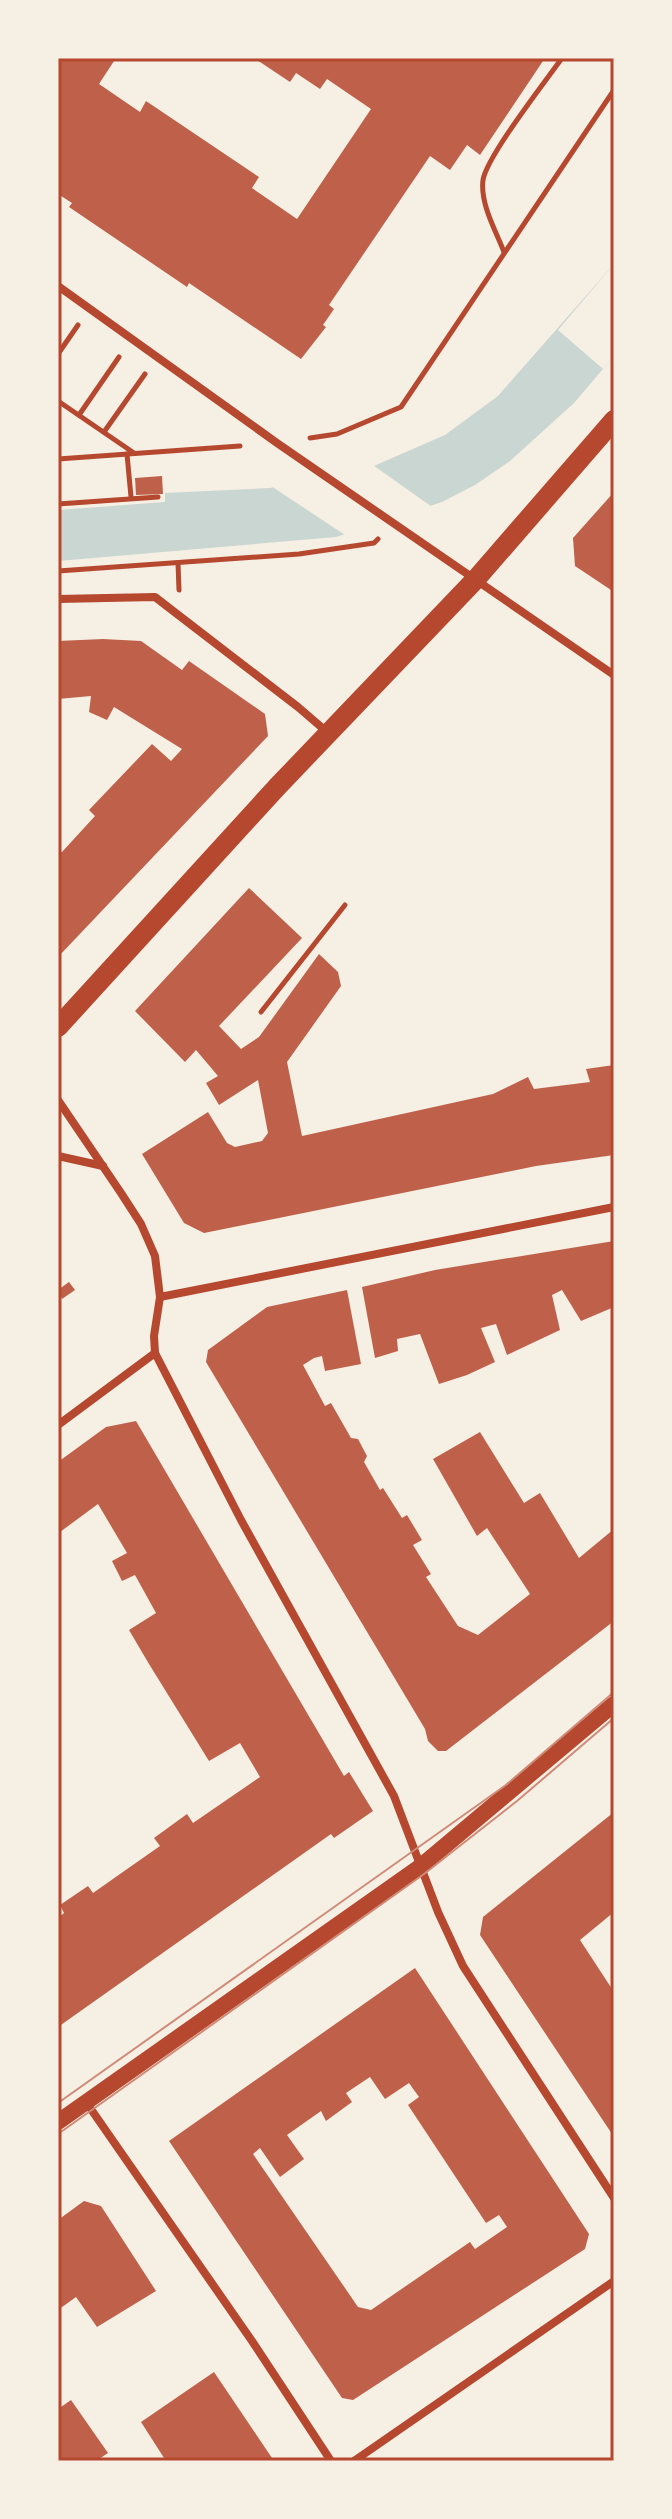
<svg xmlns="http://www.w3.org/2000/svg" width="672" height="2519" font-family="Ubuntu,sans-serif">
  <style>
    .water { fill: #c9d6d2 }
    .pier { fill: #f6efe4 }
    .building { fill: #bf614a; fill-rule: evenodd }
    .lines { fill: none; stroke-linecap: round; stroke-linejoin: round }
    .path { stroke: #b5482f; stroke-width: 5 }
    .minor { stroke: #b5482f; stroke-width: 8 }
    .secondary { stroke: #b5482f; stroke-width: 16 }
    .primary { stroke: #b5482f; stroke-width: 20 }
    .tram { stroke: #cf8b77; stroke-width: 2 }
    .neatline { fill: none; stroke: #b5482f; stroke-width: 3 }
  </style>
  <rect width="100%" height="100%" fill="#f6efe4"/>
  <polygon class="water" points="614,264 614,356 574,403 510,461 475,485 442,502 336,537 58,561 58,510 165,502 165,493 270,488 374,466 445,435 498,396"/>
  <g class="pier">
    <polygon points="614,264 614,356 603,369 558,330"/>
    <polygon points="370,463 435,509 348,537 268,484"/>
  </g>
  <g class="building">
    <polygon points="58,58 116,58 99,84 140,112 146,101 259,177 252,188 297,219 371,109 327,79 320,89 296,73 290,82 254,58 545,58 480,155 467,145 450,170 430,156 329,305 334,309 323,325 326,327 301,359 189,283 187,287 69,207 72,203 58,194"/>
    <polygon points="162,476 163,494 136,495 135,478"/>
    <polygon points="614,492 614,592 575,566 573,538"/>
    <polygon points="103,639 141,641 182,670 189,661 265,714 268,736 58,957 58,852 62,852 95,816 89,810 152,744 171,761 182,749 114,707 107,720 89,712 91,696 58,699 58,641"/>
    <polygon points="249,888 302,938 219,1026 241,1049 259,1037 319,954 338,972 341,986 287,1062 302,1136 493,1094 528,1077 534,1089 590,1082 586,1069 614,1065 614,1155 536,1166 204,1233 184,1223 142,1154 208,1112 227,1143 235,1147 262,1141 268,1133 258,1080 219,1105 206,1083 218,1076 196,1050 185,1062 135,1011"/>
    <polygon points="614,1241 614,1307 581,1321 562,1290 552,1295 560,1330 507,1355 496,1324 481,1328 495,1362 467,1375 439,1384 420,1334 397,1339 398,1351 375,1358 362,1287 435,1270"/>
    <polygon points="69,1282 75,1290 62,1299 58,1290"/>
    <polygon points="347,1290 361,1364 325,1371 322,1356 314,1358 303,1365 325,1406 331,1403 351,1438 358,1439 367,1456 364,1462 380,1490 383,1488 402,1518 407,1515 422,1540 413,1545 431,1574 426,1577 458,1626 478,1635 530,1594 487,1528 477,1536 433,1459 480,1432 524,1503 540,1493 579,1558 614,1529 614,1621 446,1751 438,1751 428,1741 425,1729 206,1362 208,1350 267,1307"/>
    <polygon points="136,1421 344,1776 349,1772 373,1811 334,1838 331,1834 58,2027 58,1918 64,1913 60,1905 88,1886 93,1893 130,1867 160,1846 154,1838 187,1814 193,1823 260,1777 240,1743 209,1761 149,1664 129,1630 156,1613 135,1575 122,1581 112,1561 127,1553 98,1504 60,1532 58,1528 58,1462 106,1427"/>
    <polygon points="614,1812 614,1912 580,1940 614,1992 614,2137 480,1935 483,1917"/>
    <path d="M 415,1968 L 589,2234 L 585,2249 L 353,2400 L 342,2398 L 169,2141 ZM 370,2077 L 385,2099 L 409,2083 L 419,2097 L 408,2105 L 486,2223 L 499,2215 L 507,2227 L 475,2249 L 470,2242 L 371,2310 L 358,2307 L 253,2154 L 260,2148 L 280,2177 L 304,2159 L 287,2135 L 321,2111 L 326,2121 L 352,2102 L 346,2093 Z"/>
    <polygon points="84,2201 101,2206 156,2291 97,2327 76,2297 58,2310 58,2220"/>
    <polygon points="214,2372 274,2461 166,2461 141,2422"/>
    <polygon points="71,2400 108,2453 96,2461 58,2461 58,2409"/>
  </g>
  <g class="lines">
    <g class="path">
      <path d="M 504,252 C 496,231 480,204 483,180 C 487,156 545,82 562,58"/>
      <polyline points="58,354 78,325"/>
      <polyline points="58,401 134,453"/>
      <polyline points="79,415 119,357"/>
      <polyline points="104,432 145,374"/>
      <polyline points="310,438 337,434 401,407 614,90"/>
      <polyline points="127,454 131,497"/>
      <polyline points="58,459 240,446"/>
      <polyline points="58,504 158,497"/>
      <polyline points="178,563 179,590"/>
      <polyline points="58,571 299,554 374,543 378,539"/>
      <polyline points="261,1012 345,905"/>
    </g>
    <g class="minor">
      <polyline points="58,286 277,443 614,675"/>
      <polyline points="58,599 155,597 298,707 327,732"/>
      <polyline points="58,1100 121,1193 141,1224 155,1256 160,1297 154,1336 155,1353 241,1520 394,1796 438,1912 463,1966 614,2198"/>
      <polyline points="58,1156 103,1166"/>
      <polyline points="160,1297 614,1207"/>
      <polyline points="58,1425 155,1353"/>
      <polyline points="86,2102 252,2341 331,2461"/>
      <polyline points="354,2461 614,2281"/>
    </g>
    <polyline class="secondary" points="58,2122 421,1866 614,1704"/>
    <polyline class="primary" points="58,1027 277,787 476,579 614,420"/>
    <g class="tram">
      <polyline points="58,2103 506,1785 614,1692"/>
      <polyline points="58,2134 424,1874 517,1801 614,1718"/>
    </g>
  </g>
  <rect width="672" height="2519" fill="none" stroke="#f6efe4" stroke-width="120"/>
  <rect x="60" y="60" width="552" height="2399" class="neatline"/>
</svg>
